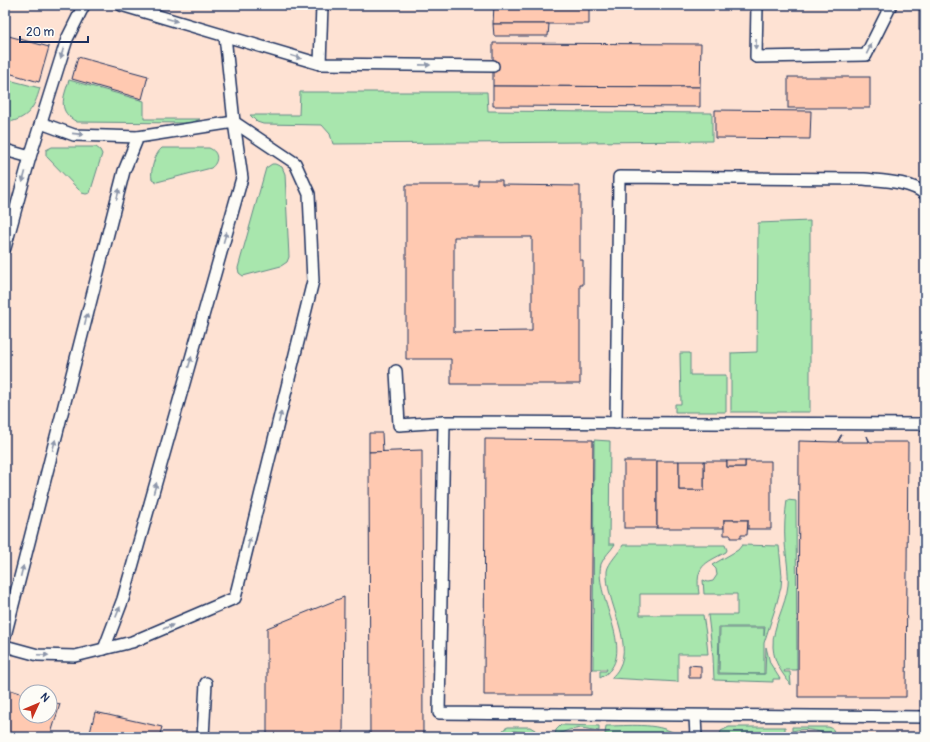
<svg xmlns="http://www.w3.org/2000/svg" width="930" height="742" font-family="Pangolin,sans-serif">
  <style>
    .built { fill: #fee2d3; fill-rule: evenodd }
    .green { fill: #a8e6ad; stroke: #628a86 }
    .building { fill: #ffc9b1; stroke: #1b2f5e; fill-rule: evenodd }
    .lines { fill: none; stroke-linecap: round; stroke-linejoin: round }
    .service-casing { stroke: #1b2f5e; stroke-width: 14 }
    .service { stroke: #fdfcf7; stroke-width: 11 }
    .oneway { fill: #8c96aa }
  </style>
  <rect width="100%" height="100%" fill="#feede2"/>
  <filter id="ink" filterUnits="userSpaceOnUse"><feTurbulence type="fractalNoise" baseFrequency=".025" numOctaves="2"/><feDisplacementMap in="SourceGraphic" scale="8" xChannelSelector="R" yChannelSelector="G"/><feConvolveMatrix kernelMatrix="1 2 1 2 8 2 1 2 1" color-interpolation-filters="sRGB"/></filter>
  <g filter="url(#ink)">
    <path class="built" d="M 5,5 L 925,5 L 925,737 L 5,737 ZM 26,692 L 50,692 L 50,716 L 26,716 Z"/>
    <g class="green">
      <path d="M 5,79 L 40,88 C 34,109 28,119 5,123 Z"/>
      <path d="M 69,80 L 144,101 L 144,119 L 200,119 L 194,122 L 188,123 L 77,122 C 57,111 63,99 69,80 Z"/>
      <polygon points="300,92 487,92 488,111 712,113 712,141 333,144 330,134 322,125 263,124 257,122 250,115 299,115"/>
      <polygon points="52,147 96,147 100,150 102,154 90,193 86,194 82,193 46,156 46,150"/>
      <path d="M 162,148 L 209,148 C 219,152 219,162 211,168 L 157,182 L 152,179 C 150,171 155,153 162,148 Z"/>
      <polygon points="272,164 275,164 282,167 285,174 289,257 287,262 281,266 243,276 239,273 238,268 266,168"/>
      <polygon points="810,221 810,412 731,412 731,353 757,352 758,223"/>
      <polygon points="680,353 690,353 690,375 726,375 726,412 675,412 675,404 681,404"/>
      <path d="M 594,440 L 610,441 L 609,544 L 615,544 C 611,551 604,556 601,564 C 593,599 641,656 600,678 L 600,671 L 606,671 L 607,669 L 593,669 Z"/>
      <path d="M 787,500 L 796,501 L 797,670 L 785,670 L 784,672 L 790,672 L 791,685 C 782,673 774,663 773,647 C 772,626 786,606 788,585 C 789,571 786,557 785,543 C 784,528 785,514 787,500 Z"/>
      <path d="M 623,545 L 725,545 L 727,550 L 726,552 C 704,564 695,565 699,594 L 640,594 L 640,615 L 703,615 L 706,634 L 708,654 L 678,654 L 678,682 L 611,678 C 614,675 617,672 619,668 C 634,641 605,601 607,571 C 608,563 619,553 623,545 Z"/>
      <polygon points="742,545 779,546 782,576 781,587 776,606 764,643 764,674 719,673 720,628 764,628 764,636 765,627 719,627 718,674 765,674 766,647 770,663 780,679 773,679 773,682 714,680 713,657 708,615 737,615 737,594 704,594 703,580 708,582 713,581 717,575 716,569 712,565 738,550"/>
      <polygon points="561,725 599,726 599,731 582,728 569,730 555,735 556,730"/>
      <path d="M 606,726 C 628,726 656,722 676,734 C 663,740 655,735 642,735 C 629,735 618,739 605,734 Z"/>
      <polygon points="508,727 530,727 535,730 536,734 514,731 502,734 504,729"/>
      <polygon points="729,727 785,727 785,736 781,737 757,737 750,736 743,737 723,737 720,734 721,731"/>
      <path d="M 792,727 L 828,727 C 834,728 834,731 834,736 C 820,732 807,727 792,731 Z"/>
    </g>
    <g class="building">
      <polygon points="494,5 589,5 589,24 493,24"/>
      <rect x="919" y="5" width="6" height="25"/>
      <polygon points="493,24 549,24 548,36 494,36"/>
      <polygon points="5,35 49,47 39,82 5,72"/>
      <polygon points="493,43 701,44 700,87 493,86"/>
      <polygon points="78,57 148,76 142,99 72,79"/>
      <rect x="788" y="77" width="82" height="31"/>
      <polygon points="493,86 700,87 700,107 493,106"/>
      <polygon points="715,110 811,111 810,139 715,138"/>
      <path d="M 478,180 L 502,180 L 502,185 L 580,186 L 580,260 L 583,260 L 583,285 L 580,285 L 580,384 L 451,384 L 451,359 L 406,359 L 406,185 L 478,185 ZM 454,237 L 532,237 L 532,331 L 454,332 Z"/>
      <polygon points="369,433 382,433 383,452 369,452"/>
      <polygon points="841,435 842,435 838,442 869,442 867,436 870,442 908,442 906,697 798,697 799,441 837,442"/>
      <polygon points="485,439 593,440 591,695 484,695"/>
      <polygon points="422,450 423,737 370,737 369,452"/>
      <rect x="624" y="461" width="33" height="67"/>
      <polygon points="657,461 679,461 679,490 704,490 704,461 727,461 727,467 745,467 745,461 771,461 771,529 748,529 748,520 724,520 724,528 657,528"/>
      <rect x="679" y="461" width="25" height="29"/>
      <rect x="727" y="461" width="18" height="6"/>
      <polygon points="724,520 748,520 747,535 741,535 741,538 731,538 731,535 724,535"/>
      <polygon points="344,597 343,737 267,737 267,628"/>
      <polygon points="689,665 701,666 701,678 689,678"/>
      <polygon points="5,688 26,695 26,716 50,716 50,702 60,704 50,737 15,737 5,734"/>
      <polygon points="95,712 162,727 159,737 89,737"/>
    </g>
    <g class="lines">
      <g class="service-casing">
        <g id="service">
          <polyline points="121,5 320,64 493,66"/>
          <polyline points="757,5 756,57 866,55 890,7 890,5"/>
          <polyline points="320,64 322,5"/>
          <polyline points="41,123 74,135 138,137"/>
          <polyline points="5,150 30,157"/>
          <polyline points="5,248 30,157 67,39 84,5"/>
          <polyline points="396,371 399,425 444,422 925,424"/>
          <polyline points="444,422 439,713 925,717"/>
          <path d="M 616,423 L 619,177 L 864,179 C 883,181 910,181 925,194"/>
          <polyline points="5,636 124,171 138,137 234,122 242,178 123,599 104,649"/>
          <polyline points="5,646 38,655 75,656 132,642 235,598 313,281 309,194 295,163 234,122 225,36"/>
          <polyline points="695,716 696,737"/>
          <polyline points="203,737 206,683"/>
        </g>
      </g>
      <use href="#service" class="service"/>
    </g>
    <defs><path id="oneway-solid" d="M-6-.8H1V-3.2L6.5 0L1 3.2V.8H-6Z"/></defs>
    <g class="oneway">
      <use href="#oneway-solid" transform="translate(172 20) rotate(16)"/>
      <use href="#oneway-solid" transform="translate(756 44) rotate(92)"/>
      <use href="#oneway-solid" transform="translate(869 49) rotate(-64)"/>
      <use href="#oneway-solid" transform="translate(62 53) rotate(107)"/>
      <use href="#oneway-solid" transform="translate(296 57) rotate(16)"/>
      <use href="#oneway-solid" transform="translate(425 65) rotate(1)"/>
      <use href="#oneway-solid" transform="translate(78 134) rotate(6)"/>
      <use href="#oneway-solid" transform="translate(24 177) rotate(105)"/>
      <use href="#oneway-solid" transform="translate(118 194) rotate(-76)"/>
      <use href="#oneway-solid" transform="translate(225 237) rotate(-74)"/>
      <use href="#oneway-solid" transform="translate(86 319) rotate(-76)"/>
      <use href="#oneway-solid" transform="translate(190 362) rotate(-74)"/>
      <use href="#oneway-solid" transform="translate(280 417) rotate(-76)"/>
      <use href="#oneway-solid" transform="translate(54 445) rotate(-76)"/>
      <use href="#oneway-solid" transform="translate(155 488) rotate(-74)"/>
      <use href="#oneway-solid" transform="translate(249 543) rotate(-76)"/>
      <use href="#oneway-solid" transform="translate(22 571) rotate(-76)"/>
      <use href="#oneway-solid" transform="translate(118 612) rotate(-68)"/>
      <use href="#oneway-solid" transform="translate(168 627) rotate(-23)"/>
      <use href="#oneway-solid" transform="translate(43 655) rotate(3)"/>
    </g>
  </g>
  <rect width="930" height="742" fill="none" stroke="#fdfcf7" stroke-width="20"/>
  <rect x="10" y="10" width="910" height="722" fill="none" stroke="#1b2f5e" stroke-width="1.5" filter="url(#ink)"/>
  <g transform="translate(38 704) rotate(46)"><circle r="19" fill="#fdfcf7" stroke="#a3aaba"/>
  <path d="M0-3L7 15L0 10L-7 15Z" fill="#c8321e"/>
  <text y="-6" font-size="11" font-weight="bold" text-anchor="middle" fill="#1b2f5e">N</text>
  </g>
  <path d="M20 36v6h68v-6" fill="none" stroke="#1b2f5e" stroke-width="2"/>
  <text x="26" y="36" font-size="12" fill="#1b2f5e" stroke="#fdfcf7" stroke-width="3" paint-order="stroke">20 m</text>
</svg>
